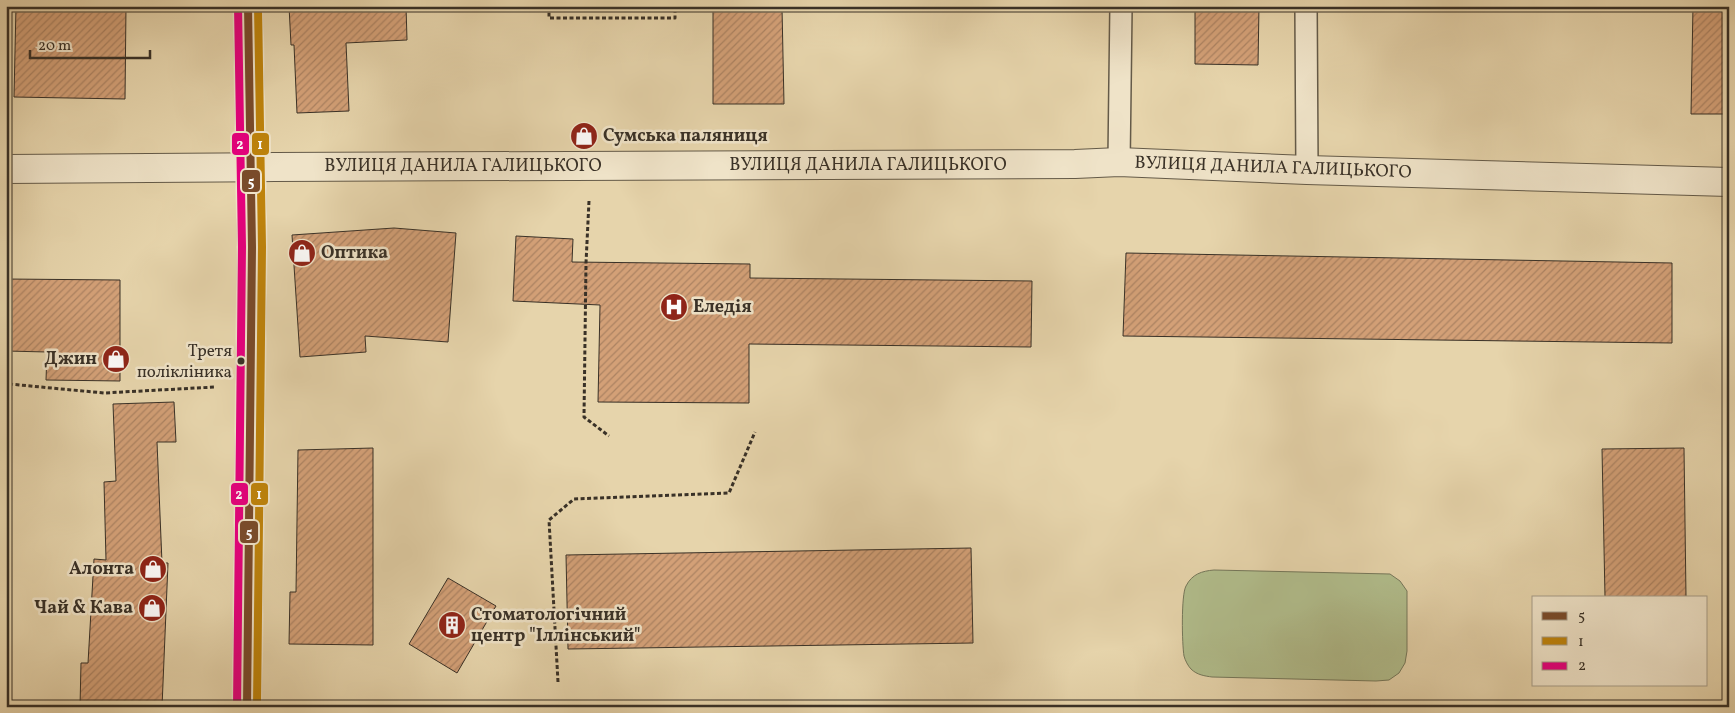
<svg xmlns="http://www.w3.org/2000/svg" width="1735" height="713" font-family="Vollkorn,serif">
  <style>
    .pitch { fill: #b1bd8c; stroke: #75775a }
    .building { fill: url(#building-hatch); stroke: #393127 }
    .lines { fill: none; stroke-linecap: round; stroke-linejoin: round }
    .service-casing { stroke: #645a48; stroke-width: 24 }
    .minor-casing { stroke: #645a48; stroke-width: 30 }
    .primary-casing { stroke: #393127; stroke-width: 30 }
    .path { stroke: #393127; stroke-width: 3; stroke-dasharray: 4 2.5; stroke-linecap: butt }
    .service { stroke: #efe3c8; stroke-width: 21 }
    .minor { stroke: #efe3c8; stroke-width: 28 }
    .primary { stroke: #e6d4ab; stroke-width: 28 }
    .bus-1-casing { stroke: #efe3c8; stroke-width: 11 }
    .bus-2-casing { stroke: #efe3c8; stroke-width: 11 }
    .bus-3-casing { stroke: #efe3c8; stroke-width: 11 }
    .bus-1 { stroke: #7a4b2a; stroke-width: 8 }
    .bus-2 { stroke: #be830c; stroke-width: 8 }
    .bus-3 { stroke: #e5007d; stroke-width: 8 }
    .bus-dot { fill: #393127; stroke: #efe3c8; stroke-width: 2 }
    .labels { text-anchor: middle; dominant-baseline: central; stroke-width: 5; stroke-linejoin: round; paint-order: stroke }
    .bus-label { font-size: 17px; fill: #393127; stroke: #efe3c8; text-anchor: end }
    .poi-label { font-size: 18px; font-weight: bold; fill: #393127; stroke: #efe3c8; text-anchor: start }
    .street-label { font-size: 18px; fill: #393127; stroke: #efe3c8 }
    .line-badge { stroke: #efe3c8; stroke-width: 2 }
    .badge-label { font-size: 14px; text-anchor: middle; font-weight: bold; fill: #fff }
  </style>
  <defs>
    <pattern id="building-hatch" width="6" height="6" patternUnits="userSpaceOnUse" patternTransform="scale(1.25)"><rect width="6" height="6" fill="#d3a077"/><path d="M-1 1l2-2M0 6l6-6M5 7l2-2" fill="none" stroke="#ac8362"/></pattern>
  </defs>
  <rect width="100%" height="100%" fill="#e6d4ab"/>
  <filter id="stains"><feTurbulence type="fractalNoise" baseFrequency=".004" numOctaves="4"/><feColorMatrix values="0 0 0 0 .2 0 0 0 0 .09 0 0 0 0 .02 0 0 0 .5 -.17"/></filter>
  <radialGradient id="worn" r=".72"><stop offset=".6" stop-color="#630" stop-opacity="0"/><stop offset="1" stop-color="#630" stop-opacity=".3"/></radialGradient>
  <path class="pitch" d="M 1214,570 L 1390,574 L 1400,581 L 1407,591 L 1407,651 L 1405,663 L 1399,673 L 1389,680 L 1376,681 L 1212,677 C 1205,676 1197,675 1191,669 C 1188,666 1185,660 1184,656 C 1182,644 1181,595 1186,586 C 1192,574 1202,571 1214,570 Z"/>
  <g class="building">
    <polygon points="16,6 126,6 125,99 14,97"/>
    <polygon points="289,6 406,6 407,40 346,43 349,111 297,113 294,45 291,45"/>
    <polygon points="1195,6 1259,6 1258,65 1195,64"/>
    <polygon points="1693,6 1729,6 1729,114 1691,114"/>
    <polygon points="713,8 782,8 784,104 713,104"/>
    <polygon points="394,228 456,233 448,342 365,336 366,352 300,357 292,235"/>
    <polygon points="516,236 573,239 572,262 750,264 750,278 1032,281 1031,347 749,344 749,403 598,402 600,305 513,301"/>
    <polygon points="1126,253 1672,263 1672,343 1123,336"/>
    <polygon points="6,279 120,280 120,381 46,380 47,352 6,351"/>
    <polygon points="174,402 176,442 157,442 162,563 168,563 162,707 80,707 81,663 88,663 94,559 106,560 104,482 116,481 113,404"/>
    <polygon points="373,448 373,645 289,644 290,592 296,592 298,450"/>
    <polygon points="1684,448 1686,597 1605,597 1602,449"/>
    <polygon points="971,548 973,643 568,649 566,555"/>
    <polygon points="448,578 496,606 457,673 409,644"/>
  </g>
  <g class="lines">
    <g class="service-casing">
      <g id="service">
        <polyline points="1306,6 1307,170"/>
        <polyline points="1119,162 1121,6"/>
      </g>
    </g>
    <g class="minor-casing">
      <polyline id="minor" points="6,169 275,167 1075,164 1119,162 1307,170 1729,182"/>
    </g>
    <g class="primary-casing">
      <polyline id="primary" points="247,707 252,247 248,6"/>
    </g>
    <g class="path">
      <polyline points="549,6 549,18 675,18 675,6"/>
      <polyline points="589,201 586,263 584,417 609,436"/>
      <polyline points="9,384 104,393 215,387"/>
      <polyline points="558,682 549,520 574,499 729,493 755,432"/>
    </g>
    <use href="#service" class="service"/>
    <use href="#minor" class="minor"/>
    <use href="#primary" class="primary"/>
    <g class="bus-1-casing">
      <polyline id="bus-1" points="247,707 252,247 248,6"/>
    </g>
    <g class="bus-2-casing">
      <polyline id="bus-2" points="257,707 262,247 258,6"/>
    </g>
    <g class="bus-3-casing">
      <polyline id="bus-3" points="237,707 242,247 238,6"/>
    </g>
    <use href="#bus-1" class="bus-1"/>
    <use href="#bus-2" class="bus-2"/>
    <use href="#bus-3" class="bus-3"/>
  </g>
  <defs>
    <g id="shop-disc" transform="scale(1.4375)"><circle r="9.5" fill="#8f2418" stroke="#efe3c8"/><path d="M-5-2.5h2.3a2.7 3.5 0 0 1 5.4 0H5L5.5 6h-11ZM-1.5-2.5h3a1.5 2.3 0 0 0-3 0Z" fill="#fff"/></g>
    <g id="hospital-disc" transform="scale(1.4375)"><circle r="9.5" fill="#8f2418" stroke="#efe3c8"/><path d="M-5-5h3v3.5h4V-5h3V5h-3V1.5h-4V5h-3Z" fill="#fff"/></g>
    <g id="building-disc" transform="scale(1.4375)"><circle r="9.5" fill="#8f2418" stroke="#efe3c8"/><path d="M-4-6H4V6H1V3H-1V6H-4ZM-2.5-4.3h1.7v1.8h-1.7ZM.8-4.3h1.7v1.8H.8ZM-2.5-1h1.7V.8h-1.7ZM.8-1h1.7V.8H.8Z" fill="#fff"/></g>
  </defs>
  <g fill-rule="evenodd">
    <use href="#shop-disc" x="584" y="136"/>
    <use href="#shop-disc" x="302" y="253"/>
    <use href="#hospital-disc" x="674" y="307"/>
    <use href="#shop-disc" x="116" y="359"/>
    <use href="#shop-disc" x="153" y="569"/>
    <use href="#shop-disc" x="152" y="608"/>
    <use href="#building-disc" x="452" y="625"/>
  </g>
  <circle class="bus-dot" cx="241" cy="361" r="4.5"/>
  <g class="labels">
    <g class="bus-label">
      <text x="232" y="351">Третя<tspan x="232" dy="21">полікліника</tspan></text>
    </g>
    <g class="poi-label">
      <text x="603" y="136">Сумська паляниця</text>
      <text x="321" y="253">Оптика</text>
      <text x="693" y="307">Еледія</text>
      <text x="97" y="359" text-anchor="end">Джин</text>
      <text x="134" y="569" text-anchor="end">Алонта</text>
      <text x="133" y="608" text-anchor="end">Чай &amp; Кава</text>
      <text x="471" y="615">Стоматологічний<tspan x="471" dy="21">центр "Іллінський"</tspan></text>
    </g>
    <g class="street-label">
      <text x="868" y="165">ВУЛИЦЯ ДАНИЛА ГАЛИЦЬКОГО</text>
      <text x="463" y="166">ВУЛИЦЯ ДАНИЛА ГАЛИЦЬКОГО</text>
      <text transform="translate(1273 168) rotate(2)">ВУЛИЦЯ ДАНИЛА ГАЛИЦЬКОГО</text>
    </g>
  </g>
  <g class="line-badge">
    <rect x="231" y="132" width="19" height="24" rx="5" fill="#e5007d"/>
    <rect x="251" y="132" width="19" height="24" rx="5" fill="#be830c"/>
    <rect x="241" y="169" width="20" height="24" rx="5" fill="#7a4b2a"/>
    <rect x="230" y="482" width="19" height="24" rx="5" fill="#e5007d"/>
    <rect x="250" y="482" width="19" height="24" rx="5" fill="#be830c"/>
    <rect x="239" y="520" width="20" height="24" rx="5" fill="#7a4b2a"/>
  </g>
  <g class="badge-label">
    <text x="240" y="149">2</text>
    <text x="260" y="149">1</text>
    <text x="251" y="186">5</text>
    <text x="239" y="499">2</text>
    <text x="259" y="499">1</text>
    <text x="249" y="537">5</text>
  </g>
  <rect width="1735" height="713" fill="none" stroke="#e6d4ab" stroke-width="25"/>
  <rect x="8" y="8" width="1720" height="698" fill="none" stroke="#393127" stroke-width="2.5"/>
  <rect x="12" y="12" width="1710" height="688" fill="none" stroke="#393127"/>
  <rect x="1532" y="596" width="175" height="90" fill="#efe3c8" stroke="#a69c88"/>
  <rect x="1542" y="612" width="25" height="8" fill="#7a4b2a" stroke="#a69c88"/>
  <text x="1578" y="620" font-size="15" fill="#393127">5</text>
  <rect x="1542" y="637" width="25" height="8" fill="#be830c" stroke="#a69c88"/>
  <text x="1578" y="646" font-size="15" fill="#393127">1</text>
  <rect x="1542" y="662" width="25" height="8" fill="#e5007d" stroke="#a69c88"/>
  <text x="1578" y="670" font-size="15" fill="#393127">2</text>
  <path d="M30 50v8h120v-8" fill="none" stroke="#393127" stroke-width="2.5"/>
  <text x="38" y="50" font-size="15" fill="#393127" stroke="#efe3c8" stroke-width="4" paint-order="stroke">20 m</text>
  <rect width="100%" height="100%" filter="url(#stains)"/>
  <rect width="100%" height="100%" fill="url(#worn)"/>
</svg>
